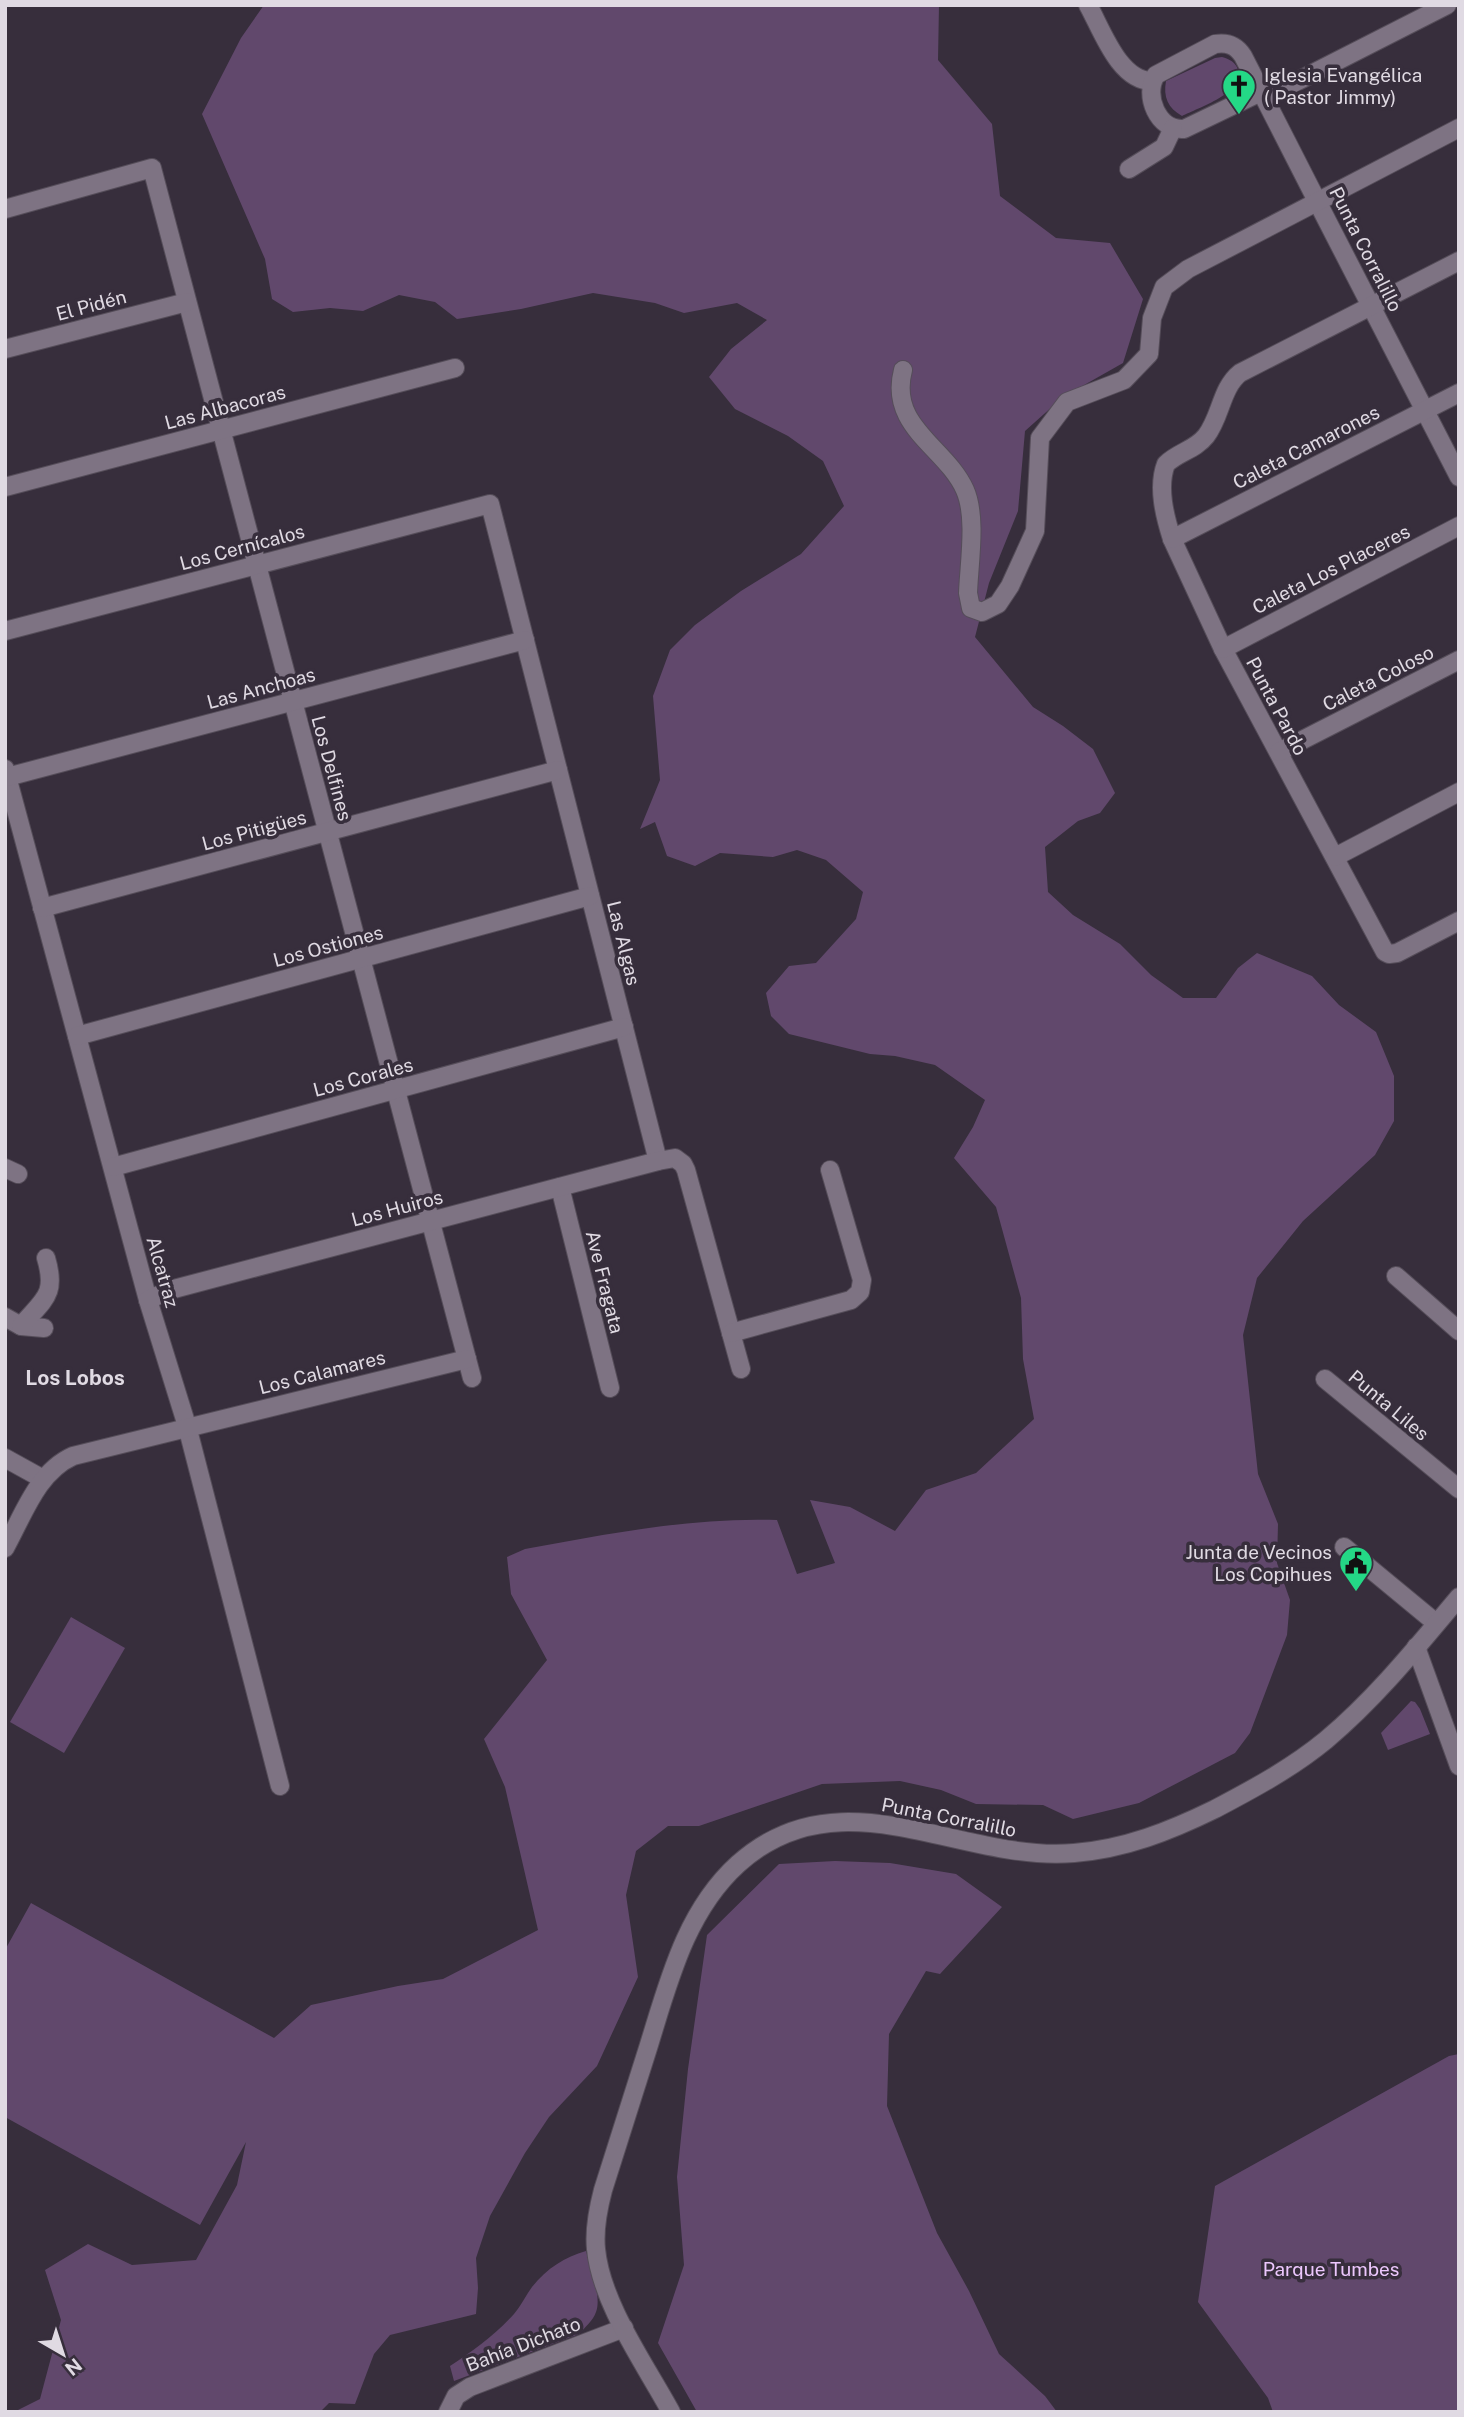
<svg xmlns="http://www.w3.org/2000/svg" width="1464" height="2417" font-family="'Public Sans',sans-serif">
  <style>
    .green { fill: #61486c }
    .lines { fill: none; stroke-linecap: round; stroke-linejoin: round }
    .minor-casing { stroke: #554d59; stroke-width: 20 }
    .minor { stroke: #7e7383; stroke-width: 18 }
    .labels { text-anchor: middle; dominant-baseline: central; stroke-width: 7; stroke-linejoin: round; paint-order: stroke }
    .poi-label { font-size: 19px; fill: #e0dae3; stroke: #372e3c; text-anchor: start }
    .street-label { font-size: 19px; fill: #e0dae3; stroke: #372e3c }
    .park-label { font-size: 19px; fill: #ecc7fd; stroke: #372e3c }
    .neighbourhood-label { font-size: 21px; font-weight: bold; fill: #e0dae3; stroke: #372e3c }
  </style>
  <rect width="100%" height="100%" fill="#372e3c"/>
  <g class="green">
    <path d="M 264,5 L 939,5 L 938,60 L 992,124 L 1000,196 L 1056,238 L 1110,243 L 1143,299 L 1123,363 L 1063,397 L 1025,431 L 1018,511 L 989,583 L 975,637 L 1033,707 L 1063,726 L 1093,749 L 1115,793 L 1100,813 L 1078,821 L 1045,847 L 1048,892 L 1073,915 L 1120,944 L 1151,975 L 1183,998 L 1216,998 L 1238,968 L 1257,953 L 1312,976 L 1339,1005 L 1376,1032 L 1394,1076 L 1394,1121 L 1375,1155 L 1303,1221 L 1257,1278 L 1243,1335 L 1258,1474 L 1278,1524 L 1277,1563 L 1290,1600 L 1287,1635 L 1250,1733 L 1235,1753 L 1139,1803 L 1073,1819 L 1043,1805 L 976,1804 L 941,1790 L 900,1781 L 822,1784 L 699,1826 L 668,1826 L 636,1851 L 626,1895 L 638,1977 L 597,2066 L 549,2117 L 525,2153 L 490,2216 L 476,2258 L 478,2288 L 476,2314 L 390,2335 L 374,2354 L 355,2404 L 329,2403 L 320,2412 L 14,2412 L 40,2399 L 61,2320 L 45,2270 L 88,2244 L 132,2265 L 196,2260 L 237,2185 L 246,2142 L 200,2225 L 5,2117 L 5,1950 L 31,1903 L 274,2038 L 311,2005 L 398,1986 L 443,1979 L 538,1930 L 505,1787 L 484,1739 L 547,1660 L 511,1594 L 507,1557 L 525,1549 C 608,1534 692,1517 777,1520 L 797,1574 L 835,1563 L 810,1500 L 850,1507 L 895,1531 L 926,1490 L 976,1473 L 1034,1419 L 1023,1359 L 1021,1298 L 996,1207 L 954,1158 L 973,1127 L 985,1100 L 935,1065 L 895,1056 L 870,1054 L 789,1034 L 771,1016 L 766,993 L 789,966 L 816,963 L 856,919 L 863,892 L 826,860 L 797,850 L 773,857 L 720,853 L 695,866 L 667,856 L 655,822 L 640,829 L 660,780 L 653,696 L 670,650 L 695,625 L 741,591 L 801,554 L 844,506 L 823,461 L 788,436 L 735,409 L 709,377 L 731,349 L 767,320 L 737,303 L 684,313 L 655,303 L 593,293 L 521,309 L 457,319 L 435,302 L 399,295 L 363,311 L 330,308 L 293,312 L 272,299 L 265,259 L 202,114 L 241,38 Z"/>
    <path d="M 1222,57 C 1229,59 1236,62 1238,70 C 1246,92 1198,108 1182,116 C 1168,108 1163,97 1166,81 L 1215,58 Z"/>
    <polygon points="71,1617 125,1648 64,1753 10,1722"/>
    <polygon points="1411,1701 1415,1702 1420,1709 1430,1734 1388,1750 1381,1733"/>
    <polygon points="835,1861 890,1863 956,1874 1002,1907 940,1974 926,1971 889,2034 887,2106 937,2233 969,2291 999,2354 1045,2396 1057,2412 697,2412 658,2343 684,2265 677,2177 688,2069 707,1935 779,1864"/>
    <polygon points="1459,2054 1459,2412 1273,2412 1268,2398 1198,2302 1215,2186 1449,2056"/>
    <path d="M 586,2251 C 590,2266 602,2297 596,2312 C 593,2321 585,2327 579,2334 L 454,2381 L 450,2366 C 473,2351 495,2335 514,2314 C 521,2306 526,2295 532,2287 C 547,2268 565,2257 586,2251 Z"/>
  </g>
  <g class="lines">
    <g class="minor-casing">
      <g id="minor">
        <path d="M 1088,5 C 1102,30 1119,81 1152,81"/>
        <path d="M 1447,5 L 1284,88 L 1261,92 L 1184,129 C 1158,131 1143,95 1156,75 L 1215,44 C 1227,42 1236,45 1243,56 C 1314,197 1387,336 1459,477"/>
        <polyline points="1129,169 1164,147 1173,128"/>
        <polyline points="5,209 152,168 472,1378"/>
        <path d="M 1459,261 L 1240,373 C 1221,388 1221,417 1206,436 C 1195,450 1178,452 1166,464 C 1157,487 1165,517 1172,539 L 1223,649 L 1385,952 L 1389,954 L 1397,953 L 1459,921"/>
        <polyline points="5,349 187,302"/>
        <path d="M 903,370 C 888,427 946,447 965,490 C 977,517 969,564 968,593 L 971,608 L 982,612 L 998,604 L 1010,586 L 1035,531 L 1040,438 L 1067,402 L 1124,380 L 1149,354 L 1152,318 L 1164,287 L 1188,269 L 1459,128"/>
        <polyline points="5,487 455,368"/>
        <polyline points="1172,539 1459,393"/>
        <polyline points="5,631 490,504 658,1161"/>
        <polyline points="1223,649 1459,526"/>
        <polyline points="1279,752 1459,660"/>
        <polyline points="5,769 148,1300 187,1426 280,1786"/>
        <polyline points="7,777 525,640"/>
        <polyline points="1335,857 1459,792"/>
        <polyline points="42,908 558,770"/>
        <polyline points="77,1036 590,896"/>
        <polyline points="113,1167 624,1027"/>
        <polyline points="5,1168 18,1174"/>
        <polyline points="560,1187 610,1388"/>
        <polyline points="1396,1276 1459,1331"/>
        <polyline points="148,1300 170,1290 658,1161 675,1158 683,1164 686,1170 741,1369"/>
        <polyline points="5,1317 21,1326 44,1328"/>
        <path d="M 21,1326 C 44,1299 57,1295 46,1258"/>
        <polyline points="731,1333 851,1300 860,1292 862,1280 830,1170"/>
        <polyline points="1325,1379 1459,1489"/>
        <polyline points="5,1458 43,1479"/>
        <polyline points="1344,1547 1436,1623"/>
        <path d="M 5,1548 C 23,1516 37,1472 73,1456 L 467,1359"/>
        <polyline points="1416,1647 1459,1766"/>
        <polyline points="448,2412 456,2396 470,2387 624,2328"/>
        <path d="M 671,2412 C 645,2364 601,2303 596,2249 C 594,2229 598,2209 603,2190 C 618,2143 633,2096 648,2048 C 668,1984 685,1912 738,1864 C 841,1771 960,1863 1074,1853 C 1125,1849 1170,1831 1215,1809 C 1253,1789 1292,1768 1326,1740 C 1376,1698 1417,1647 1459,1597"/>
      </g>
    </g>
    <use href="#minor" class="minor"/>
  </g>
  <defs>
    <g id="church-pin" transform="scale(1.75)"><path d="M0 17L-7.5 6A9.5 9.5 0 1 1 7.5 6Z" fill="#24d886" stroke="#372e3c"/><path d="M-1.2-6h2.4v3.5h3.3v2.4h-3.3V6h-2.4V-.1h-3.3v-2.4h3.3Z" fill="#111"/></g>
    <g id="civic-pin" transform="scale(1.75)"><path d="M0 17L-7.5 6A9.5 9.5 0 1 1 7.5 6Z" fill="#24d886" stroke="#372e3c"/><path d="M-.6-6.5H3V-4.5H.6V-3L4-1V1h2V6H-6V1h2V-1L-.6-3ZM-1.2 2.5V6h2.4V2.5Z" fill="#111"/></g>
  </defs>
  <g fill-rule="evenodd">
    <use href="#church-pin" x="1239" y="86"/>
    <use href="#civic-pin" x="1356" y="1563"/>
  </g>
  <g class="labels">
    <g class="poi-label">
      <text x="1264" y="75">Iglesia Evangélica<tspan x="1264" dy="22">( Pastor Jimmy)</tspan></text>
      <text x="1332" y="1552" text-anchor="end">Junta de Vecinos<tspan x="1332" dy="22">Los Copihues</tspan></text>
    </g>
    <g class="street-label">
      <text transform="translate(1366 249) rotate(63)">Punta Corralillo</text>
      <text transform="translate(91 305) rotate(-15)">El Pidén</text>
      <text transform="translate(225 407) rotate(-15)">Las Albacoras</text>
      <text transform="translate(1306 447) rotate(-27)">Caleta Camarones</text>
      <text transform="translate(242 547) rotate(-15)">Los Cernícalos</text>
      <text transform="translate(1331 569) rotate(-27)">Caleta Los Placeres</text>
      <text transform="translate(1378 678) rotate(-27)">Caleta Coloso</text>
      <text transform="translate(261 688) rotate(-15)">Las Anchoas</text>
      <text transform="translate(1277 706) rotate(62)">Punta Pardo</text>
      <text transform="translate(332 768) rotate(75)">Los Delfines</text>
      <text transform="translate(254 830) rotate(-15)">Los Pitigües</text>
      <text transform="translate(624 943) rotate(76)">Las Algas</text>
      <text transform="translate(328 946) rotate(-15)">Los Ostiones</text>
      <text transform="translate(363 1077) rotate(-15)">Los Corales</text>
      <text transform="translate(397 1208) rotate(-15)">Los Huiros</text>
      <text transform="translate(163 1272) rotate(74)">Alcatraz</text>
      <text transform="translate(605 1282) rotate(76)">Ave Fragata</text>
      <text transform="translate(322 1372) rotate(-14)">Los Calamares</text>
      <text transform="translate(1389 1405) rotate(40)">Punta Liles</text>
      <text transform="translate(949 1817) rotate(11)">Punta Corralillo</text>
      <text transform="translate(523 2344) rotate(-21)">Bahía Dichato</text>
    </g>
    <g class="park-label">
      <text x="1331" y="2269">Parque Tumbes</text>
    </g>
    <g class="neighbourhood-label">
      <text x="75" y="1377">Los Lobos</text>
    </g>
  </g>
  <rect width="1464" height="2417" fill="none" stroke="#e0dae3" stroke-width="14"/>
  <g transform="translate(63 2354) rotate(141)" stroke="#372e3c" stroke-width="5" paint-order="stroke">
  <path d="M0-5L12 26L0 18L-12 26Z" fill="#e0dae3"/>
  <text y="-10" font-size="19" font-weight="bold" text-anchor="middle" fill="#e0dae3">N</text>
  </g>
</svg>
